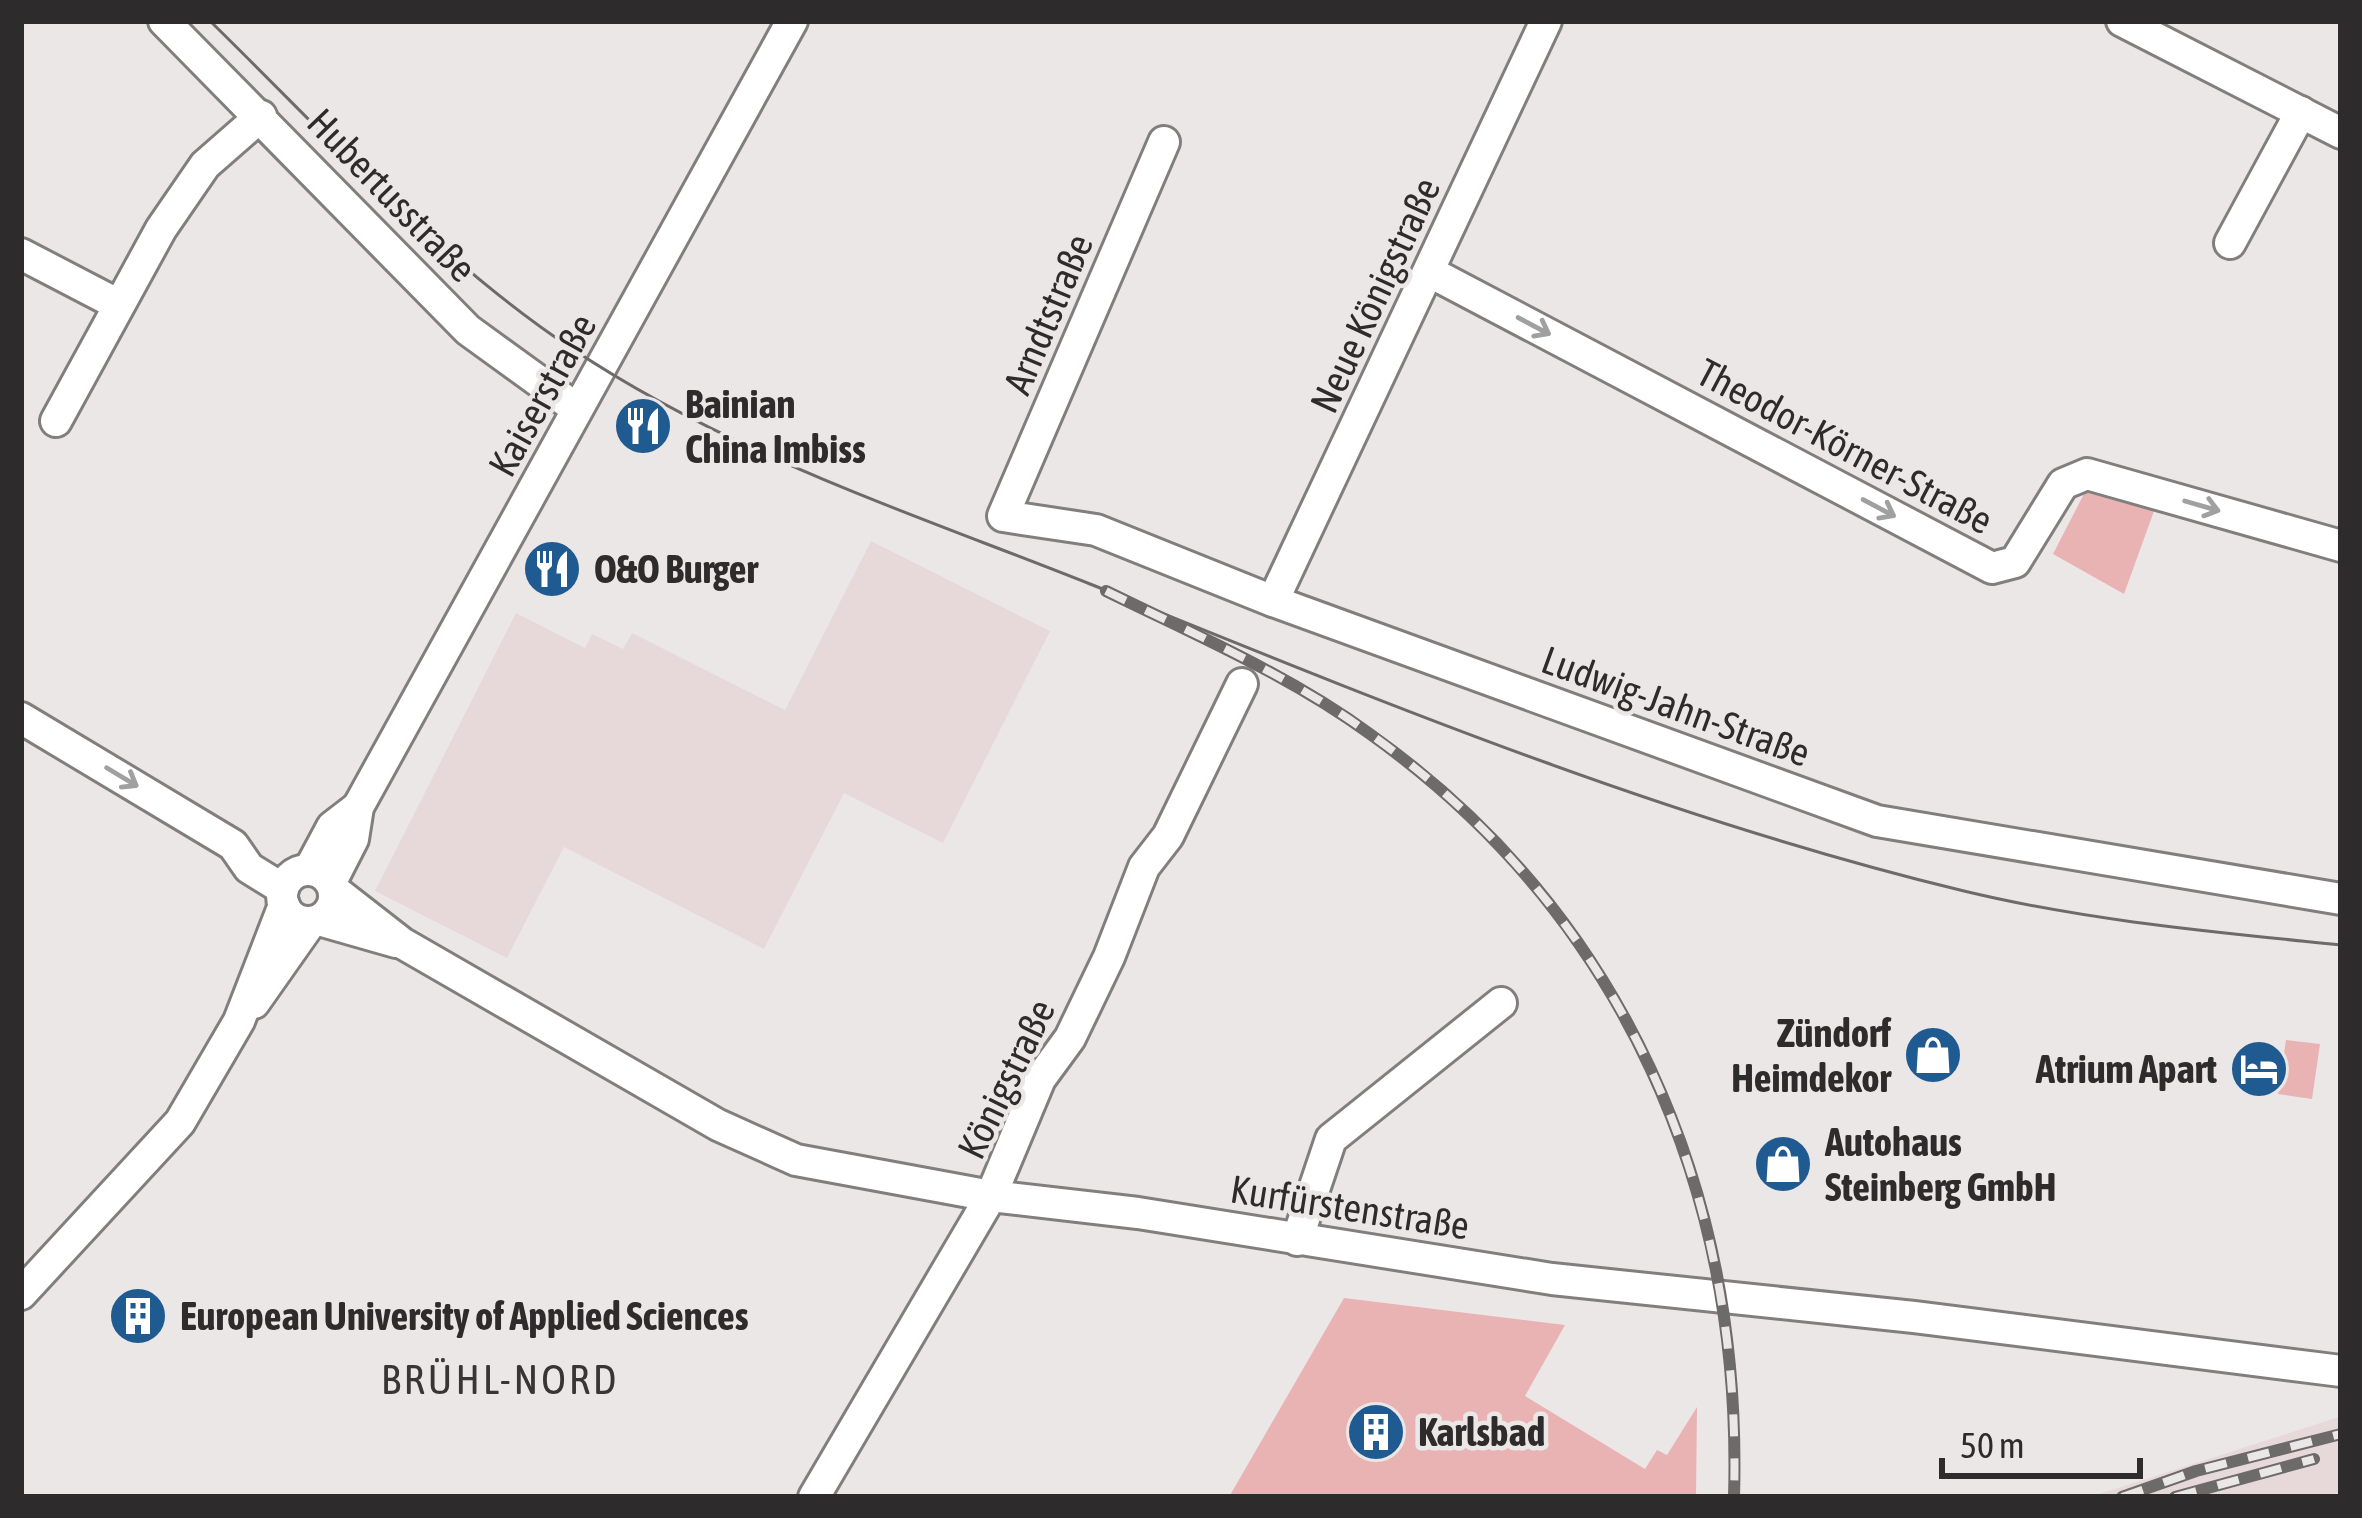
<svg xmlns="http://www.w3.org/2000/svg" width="2362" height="1518" font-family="'Asap Condensed',sans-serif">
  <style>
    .built { fill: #e7d9d9 }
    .green { fill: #e9b3b4 }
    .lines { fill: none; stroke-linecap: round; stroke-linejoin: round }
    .minor-casing { stroke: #837e7e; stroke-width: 36 }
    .minor { stroke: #fff; stroke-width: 30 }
    .tram { stroke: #6d6a6a; stroke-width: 3 }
    .rail-casing { stroke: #6d6a6a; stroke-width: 12 }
    .rail { stroke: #ece7e7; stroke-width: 8; stroke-dasharray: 22; stroke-linecap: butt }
    .oneway { stroke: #a0a0a0 }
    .labels { text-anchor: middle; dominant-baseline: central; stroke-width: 9; stroke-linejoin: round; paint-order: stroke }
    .street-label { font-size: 39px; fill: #2d2b2b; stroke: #ece7e7 }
    .poi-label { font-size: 39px; font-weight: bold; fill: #2d2b2b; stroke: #ece7e7; text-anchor: start }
    .neighbourhood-label { font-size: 42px; letter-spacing: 3px; fill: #393535; stroke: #ece7e7 }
  </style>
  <rect width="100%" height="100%" fill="#ece7e7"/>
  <g class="built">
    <polygon points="871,541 1050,631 943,843 844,793 764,949 564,847 507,958 375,891 516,613 585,648 592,634 623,649 632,633 785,710"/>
    <polygon points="2341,1417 2341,1497 2090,1497 2336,1418"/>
  </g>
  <g class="green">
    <polygon points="2085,492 2154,511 2124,594 2053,554"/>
    <polygon points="2286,1040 2320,1044 2312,1099 2278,1094"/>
    <polygon points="1344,1298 1565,1325 1525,1396 1645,1469 1657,1450 1667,1455 1697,1407 1696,1497 1229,1497"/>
  </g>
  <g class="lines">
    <g class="minor-casing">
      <g id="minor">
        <polyline points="164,21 468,330 577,409"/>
        <polyline points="2122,21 2341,133"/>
        <polyline points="1164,142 1003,516 1096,530 1273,601 1877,821 2341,899"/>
        <polyline points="2230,243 2301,112"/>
        <polyline points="21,254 119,305"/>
        <polyline points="1430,272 1992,568 2015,562 2063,484 2087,474 2341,546"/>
        <polyline points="56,421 161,229 205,165 261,116"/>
        <polyline points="1273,601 1546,21"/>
        <polyline points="21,718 233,845 249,868 283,889"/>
        <circle cx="308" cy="896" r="26"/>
        <polyline points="309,870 332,827 358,807"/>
        <polyline points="331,882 353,839 358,807 792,21"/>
        <polyline points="334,890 402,943 718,1125 796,1160 991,1196 1138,1213 1552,1279 1914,1317 2341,1371"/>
        <polyline points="319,920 396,942"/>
        <polyline points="254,1003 311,922"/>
        <polyline points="1297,1240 1331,1139 1501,1003"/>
        <polyline points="21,1294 180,1122 239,1021 284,905"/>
        <polyline points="814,1497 991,1196 1040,1079 1070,1038 1109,957 1144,867 1168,836 1242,684"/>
      </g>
    </g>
    <use href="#minor" class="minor"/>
    <path class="tram" d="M 210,21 C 325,133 437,259 571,348 C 729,454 914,514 1090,584 C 1377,700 1662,818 1964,891 C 2088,921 2215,932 2341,945"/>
    <g class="rail-casing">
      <g id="rail">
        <path d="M 1106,591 C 1196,635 1289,675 1370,734 C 1623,914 1743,1191 1734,1497"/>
        <polyline points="2122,1497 2196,1471 2341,1434"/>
        <polyline points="2175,1497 2314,1459"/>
      </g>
    </g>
    <use href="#rail" class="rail"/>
  </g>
  <defs><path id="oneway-shaft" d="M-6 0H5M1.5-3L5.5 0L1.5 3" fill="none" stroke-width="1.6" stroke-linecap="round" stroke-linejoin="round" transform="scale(3)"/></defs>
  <g class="oneway">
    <use href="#oneway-shaft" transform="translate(1534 326) rotate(28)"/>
    <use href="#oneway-shaft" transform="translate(2202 506) rotate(16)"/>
    <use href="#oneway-shaft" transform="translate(1879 508) rotate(28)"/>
    <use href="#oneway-shaft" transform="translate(122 777) rotate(31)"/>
  </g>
  <defs>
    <g id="restaurant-disc" transform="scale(3)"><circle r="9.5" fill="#1f5a91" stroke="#ece7e7"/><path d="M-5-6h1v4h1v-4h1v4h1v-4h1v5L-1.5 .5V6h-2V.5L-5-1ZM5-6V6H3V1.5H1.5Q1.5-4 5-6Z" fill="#fff"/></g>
    <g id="shop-disc" transform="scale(3)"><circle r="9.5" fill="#1f5a91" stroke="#ece7e7"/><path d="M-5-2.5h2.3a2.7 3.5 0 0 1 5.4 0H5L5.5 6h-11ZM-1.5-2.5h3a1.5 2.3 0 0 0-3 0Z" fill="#fff"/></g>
    <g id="hotel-disc" transform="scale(3)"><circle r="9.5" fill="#1f5a91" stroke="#ece7e7"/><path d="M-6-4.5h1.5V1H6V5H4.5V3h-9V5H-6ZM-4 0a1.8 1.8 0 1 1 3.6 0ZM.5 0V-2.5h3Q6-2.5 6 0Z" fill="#fff"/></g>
    <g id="building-disc" transform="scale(3)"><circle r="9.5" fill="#1f5a91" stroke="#ece7e7"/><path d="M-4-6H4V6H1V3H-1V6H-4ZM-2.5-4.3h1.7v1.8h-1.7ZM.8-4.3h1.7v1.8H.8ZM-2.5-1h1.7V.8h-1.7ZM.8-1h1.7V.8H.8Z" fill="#fff"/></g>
  </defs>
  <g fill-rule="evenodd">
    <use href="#restaurant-disc" x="643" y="426"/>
    <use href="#restaurant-disc" x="552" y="569"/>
    <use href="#shop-disc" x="1933" y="1055"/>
    <use href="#hotel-disc" x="2259" y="1069"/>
    <use href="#shop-disc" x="1783" y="1164"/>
    <use href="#building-disc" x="138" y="1316"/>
    <use href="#building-disc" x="1376" y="1432"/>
  </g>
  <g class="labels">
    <g class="street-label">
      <text transform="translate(392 195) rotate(46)">Hubertusstraße</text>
      <text transform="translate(1375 295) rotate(-65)">Neue Königstraße</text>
      <text transform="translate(1048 314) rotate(-67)">Arndtstraße</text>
      <text transform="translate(542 395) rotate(-61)">Kaiserstraße</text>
      <text transform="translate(1845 446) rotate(28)">Theodor-Körner-Straße</text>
      <text transform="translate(1676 706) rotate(20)">Ludwig-Jahn-Straße</text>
      <text transform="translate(1006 1079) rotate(-64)">Königstraße</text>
      <text transform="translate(1350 1207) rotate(9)">Kurfürstenstraße</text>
    </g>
    <g class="poi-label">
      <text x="685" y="404">Bainian<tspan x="685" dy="45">China Imbiss</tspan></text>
      <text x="594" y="569">O&amp;O Burger</text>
      <text x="1891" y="1033" text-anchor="end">Zündorf<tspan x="1891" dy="45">Heimdekor</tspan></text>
      <text x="2217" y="1069" text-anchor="end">Atrium Apart</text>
      <text x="1825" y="1142">Autohaus<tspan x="1825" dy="45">Steinberg GmbH</tspan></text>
      <text x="180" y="1316">European University of Applied Sciences</text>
      <text x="1418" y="1432">Karlsbad</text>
    </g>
    <g class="neighbourhood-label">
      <text x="500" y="1379">BRÜHL-NORD</text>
    </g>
  </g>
  <rect width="2362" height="1518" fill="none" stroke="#2d2b2b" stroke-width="48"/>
  <path d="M1942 1458v18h198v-18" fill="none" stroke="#2d2b2b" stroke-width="6"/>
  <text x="1960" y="1458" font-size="36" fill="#2d2b2b" stroke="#ece7e7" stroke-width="9" paint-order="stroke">50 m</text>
</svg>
